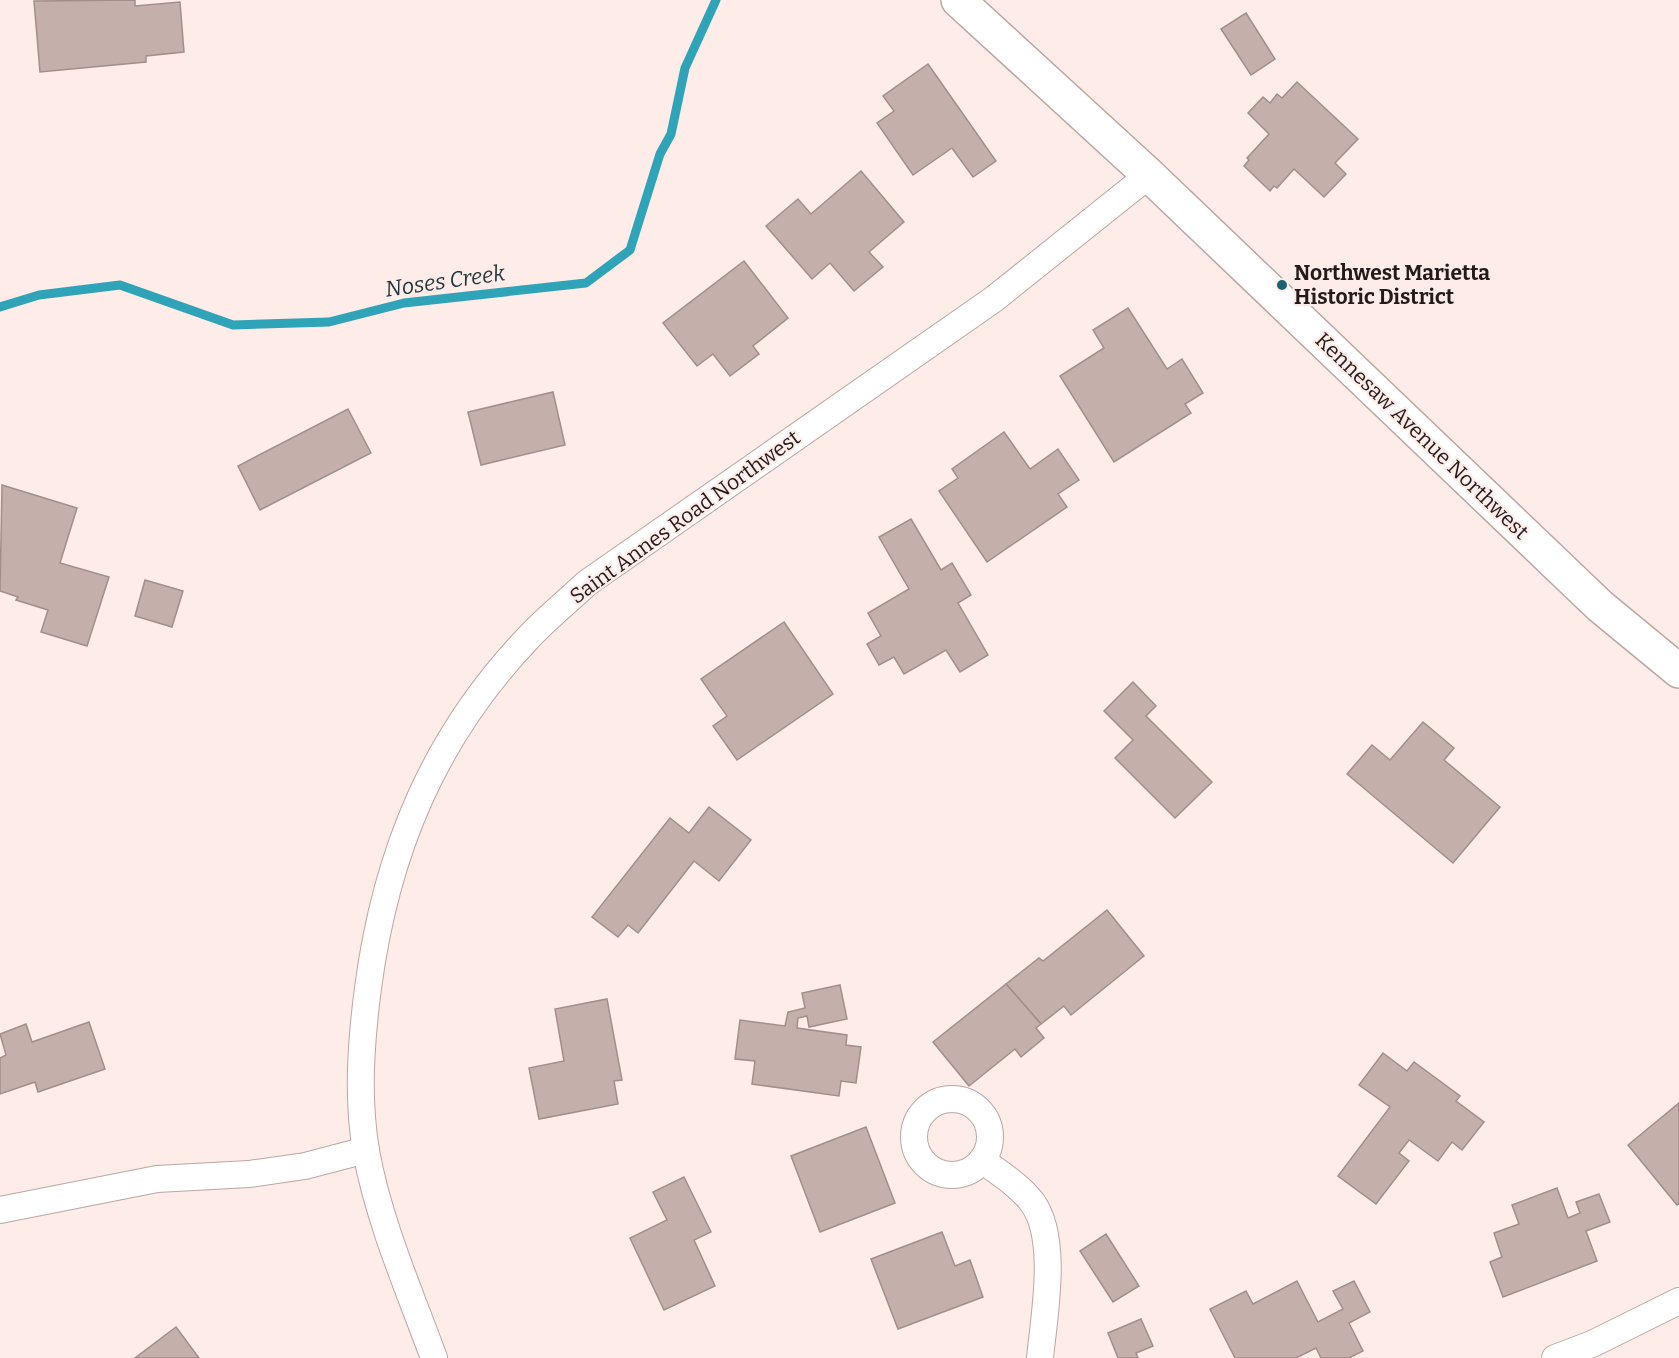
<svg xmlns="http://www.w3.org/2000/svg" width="1679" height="1358" font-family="Bitter,serif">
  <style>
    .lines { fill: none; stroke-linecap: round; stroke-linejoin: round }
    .stream { stroke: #2fa3b7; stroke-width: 9 }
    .building { fill: #c4afab; stroke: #a38e8b; stroke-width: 1.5 }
    .street-casing { stroke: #bba6a2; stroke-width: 28 }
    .secondary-casing { stroke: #bba6a2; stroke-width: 36 }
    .street { stroke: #fff; stroke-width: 26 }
    .secondary { stroke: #fff; stroke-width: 33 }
    .poi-dot { fill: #1a6471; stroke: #feece8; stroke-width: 2 }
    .labels { text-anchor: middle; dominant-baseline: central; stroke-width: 4.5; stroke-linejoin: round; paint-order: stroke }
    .poi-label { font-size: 21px; font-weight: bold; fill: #231b1a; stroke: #feece8; text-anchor: start }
    .street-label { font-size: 21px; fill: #231b1a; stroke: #feece8 }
    .water-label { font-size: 22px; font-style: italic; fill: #1e363b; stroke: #feece8 }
  </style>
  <rect width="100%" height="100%" fill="#feece8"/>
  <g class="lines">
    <polyline class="stream" points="0,307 39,295 120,285 233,325 329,322 404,303 586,283 630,250 660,154 671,134 685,68 716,0"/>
  </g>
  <g class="building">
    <polygon points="135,0 135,6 180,2 184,52 146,56 146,62 40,72 34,1"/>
    <polygon points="1246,13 1275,59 1251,75 1221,29"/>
    <polygon points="928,64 996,161 973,177 952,148 913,175 877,123 894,111 883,96"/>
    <polygon points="1297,82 1358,139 1335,163 1346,174 1324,197 1294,169 1277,188 1274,186 1270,191 1244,166 1249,160 1247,158 1269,134 1248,113 1263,97 1270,103 1277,94 1282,98"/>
    <polygon points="861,171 904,222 869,252 883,267 854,291 830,263 812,279 766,226 798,199 811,214"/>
    <polygon points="744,261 788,318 753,346 759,354 730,376 713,354 697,366 663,323"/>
    <polygon points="1128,308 1167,369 1182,359 1203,393 1185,404 1191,413 1114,462 1060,376 1104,348 1093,330"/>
    <polygon points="553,392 565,445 481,465 468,412"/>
    <polygon points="348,409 371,453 260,510 238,466"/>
    <polygon points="1004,432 1030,469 1058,449 1079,480 1058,494 1067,507 987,562 939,491 958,478 952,469"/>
    <polygon points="2,485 77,508 60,563 109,577 87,646 41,632 48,610 16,600 18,597 0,591"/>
    <polygon points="911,519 941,570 952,563 971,595 958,603 988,655 960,672 946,650 904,674 894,657 879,665 867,644 881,636 868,613 909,589 879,537"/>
    <polygon points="145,580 183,591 172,627 135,616"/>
    <polygon points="784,622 833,694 737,760 713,726 727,716 701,679"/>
    <polygon points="1133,682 1156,706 1146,716 1212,782 1175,818 1115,758 1133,740 1104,711"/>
    <polygon points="1423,722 1454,748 1444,760 1500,807 1453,863 1347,774 1372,745 1390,760"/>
    <polygon points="709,807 751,840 719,881 694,861 638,933 628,925 618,937 592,917 670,818 689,833"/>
    <polygon points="1107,910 1144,956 1071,1015 1064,1006 1041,1024 1006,984 1039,958 1043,961"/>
    <polygon points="1006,984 1041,1024 1036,1028 1044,1038 1021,1057 1015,1049 969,1086 933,1042"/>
    <polygon points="840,985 847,1019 809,1027 807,1016 798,1018 797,1028 847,1035 846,1045 861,1047 856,1083 841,1081 839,1096 752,1084 755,1061 735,1059 740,1020 785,1026 788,1012 805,1008 802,993"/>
    <polygon points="607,999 622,1080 614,1081 618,1104 539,1119 529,1068 564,1061 555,1009"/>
    <polygon points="89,1022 105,1069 38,1092 35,1082 0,1094 0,1058 6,1055 0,1034 26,1024 32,1042"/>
    <polygon points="1383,1053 1407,1071 1414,1062 1460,1096 1456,1101 1484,1122 1462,1150 1452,1142 1438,1161 1409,1140 1399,1153 1409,1161 1376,1204 1338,1176 1390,1107 1359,1085"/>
    <polygon points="1679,1103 1679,1204 1677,1205 1628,1145"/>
    <polygon points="866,1127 895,1203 820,1232 791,1156"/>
    <polygon points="684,1177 711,1232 694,1240 715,1286 664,1310 630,1238 667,1220 653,1192"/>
    <polygon points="1557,1188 1568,1218 1580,1213 1576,1202 1599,1194 1610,1222 1586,1231 1597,1261 1503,1297 1490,1262 1502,1257 1494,1233 1519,1224 1512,1205"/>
    <polygon points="942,1232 955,1266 970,1260 983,1297 898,1329 871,1259"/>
    <polygon points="1106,1234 1139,1286 1113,1302 1080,1251"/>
    <polygon points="1297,1281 1318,1322 1343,1309 1333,1291 1354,1281 1370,1312 1349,1323 1363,1351 1349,1358 1321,1358 1316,1348 1296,1358 1235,1358 1210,1309 1246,1291 1253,1304"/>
    <polygon points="1141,1319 1153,1346 1136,1353 1138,1358 1118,1358 1108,1333"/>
    <polygon points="176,1327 199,1358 135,1358"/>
  </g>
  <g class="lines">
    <g class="street-casing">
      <g id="street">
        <circle cx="952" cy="1137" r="38"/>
        <path d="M 982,1160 C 999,1173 1019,1185 1032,1202 C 1059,1238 1044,1316 1040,1358"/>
        <polyline points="0,1210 157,1179 249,1174 305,1166 366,1150"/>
        <path d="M 434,1358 C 409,1290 379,1222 366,1151 C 357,1097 361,1042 368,988 C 386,852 434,736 530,636 C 548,617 568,601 587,583 L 994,299 L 1149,175"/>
        <polyline points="1555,1358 1592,1344 1679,1301"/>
      </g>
    </g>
    <g class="secondary-casing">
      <polyline id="secondary" points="958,0 1149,175 1600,606 1679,671"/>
    </g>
    <use href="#street" class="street"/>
    <use href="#secondary" class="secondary"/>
  </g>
  <circle class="poi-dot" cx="1282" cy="285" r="6"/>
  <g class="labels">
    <g class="poi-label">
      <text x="1294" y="273">Northwest Marietta<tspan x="1294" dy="24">Historic District</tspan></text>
    </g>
    <g class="street-label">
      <text transform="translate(1422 436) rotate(44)">Kennesaw Avenue Northwest</text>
      <text transform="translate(685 517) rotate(-36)">Saint Annes Road Northwest</text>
    </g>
    <g class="water-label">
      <text transform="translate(445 281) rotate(-8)">Noses Creek</text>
    </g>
  </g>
</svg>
